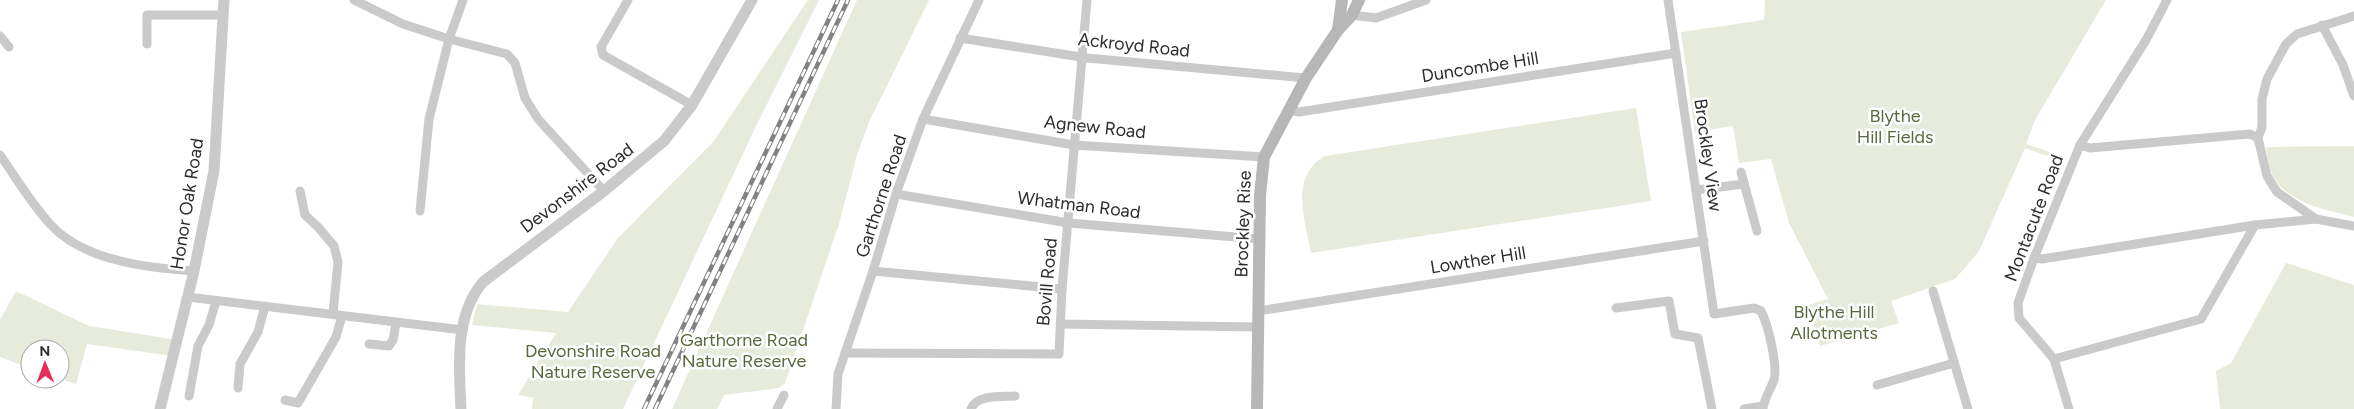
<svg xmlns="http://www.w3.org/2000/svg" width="2354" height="409" font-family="Figtree,sans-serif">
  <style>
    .green { fill: #e6ebdb }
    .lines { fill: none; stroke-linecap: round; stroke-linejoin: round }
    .minor { stroke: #cacaca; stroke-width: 9 }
    .tertiary { stroke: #cacaca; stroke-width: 11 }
    .secondary { stroke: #b7b7b7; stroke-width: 12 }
    .rail-casing { stroke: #828282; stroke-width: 4.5 }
    .rail { stroke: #fff; stroke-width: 2.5; stroke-dasharray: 8; stroke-linecap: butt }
    .labels { text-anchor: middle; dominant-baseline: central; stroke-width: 5; stroke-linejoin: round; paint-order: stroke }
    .street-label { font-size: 18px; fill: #2d2d2d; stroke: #fff }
    .park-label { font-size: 18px; fill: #58693b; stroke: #fff }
  </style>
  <rect width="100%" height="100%" fill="#fff"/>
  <g class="green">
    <polygon points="808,0 819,0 756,126 623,409 532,409 533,398 518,395 556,333 472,325 477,304 568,312 618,238 713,142"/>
    <polygon points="857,0 929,0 869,122 857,155 839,224 785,383 779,388 724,395 717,409 672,409"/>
    <polygon points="1765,0 2106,0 2035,120 2026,144 2063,157 2061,161 2025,148 1979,251 1963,270 1955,279 1891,301 1899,323 1820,346 1808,305 1828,299 1789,223 1771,159 1739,163 1733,126 1695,132 1681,32 1764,20"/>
    <path d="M 1636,108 L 1651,201 L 1311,253 C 1305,220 1289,176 1325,156 Z"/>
    <path d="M 2354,146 L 2354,217 C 2326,210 2286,203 2272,174 C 2268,166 2268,156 2266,147 Z"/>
    <polygon points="2286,263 2354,285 2354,409 2220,409 2216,371 2231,363"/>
    <polygon points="16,291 89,326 178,340 173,356 87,344 76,384 60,379 60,349 30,349 30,368 0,357 0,320"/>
  </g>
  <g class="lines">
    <g class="minor">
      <polyline points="354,0 403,24 449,39 507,54 515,63 525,98 538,119 604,191"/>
      <polyline points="628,0 601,47 603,55 692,105"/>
      <path d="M 1668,0 L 1714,314 L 1754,308 L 1761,311 C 1768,324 1778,366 1774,380 C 1770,390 1764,399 1763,409"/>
      <polyline points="1352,15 1376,18 1426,0"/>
      <polyline points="2354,16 2297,34 2286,44 2267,79 2262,99 2262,127 2258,138 2267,176 2277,192 2316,219 2354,226"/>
      <polyline points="2322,25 2343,65 2354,96"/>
      <polyline points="0,36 9,47"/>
      <polyline points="960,38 1087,58 1306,78"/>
      <polyline points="147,44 147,15 223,15"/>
      <polyline points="1289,110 1299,112 1676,53"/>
      <polyline points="923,119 1074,145 1264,157"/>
      <polyline points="2080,145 2090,148 2250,134 2258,138"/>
      <path d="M 0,155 C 17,179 32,205 52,226 C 85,261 149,268 194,271"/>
      <polyline points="1741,172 1757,231"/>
      <polyline points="1696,190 1744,184"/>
      <polyline points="300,191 305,215 318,227 334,246 338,262 333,314"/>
      <polyline points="896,194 1069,223 1259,239"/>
      <polyline points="420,211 429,119 449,39 463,0"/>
      <polyline points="2034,258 2042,259 2255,225 2316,219"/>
      <polyline points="873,271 1062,289"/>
      <polyline points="1933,291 1968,409"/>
      <polyline points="188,297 463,330"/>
      <polyline points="1616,308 1669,301 1675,334 1698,338 1712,409"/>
      <polyline points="1258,311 1704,241"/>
      <polyline points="1060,324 1257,327"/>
      <polyline points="369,344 389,346 393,340 396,323"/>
      <polyline points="845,353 1059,354 1062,289 1087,0"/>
      <polyline points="2054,359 2201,319 2255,225"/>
      <polyline points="1877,385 1954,363"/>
      <polyline points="238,388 240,364 258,332 265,306"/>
      <polyline points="189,396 198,346 209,325 216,301"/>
      <polyline points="285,400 298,403 336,337 342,316"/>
      <polyline points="777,409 784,395"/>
      <polyline points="836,409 838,374 873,271 896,194 923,119 979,0"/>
      <path d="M 971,409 C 977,394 1001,397 1015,396"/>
      <polyline points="1744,409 1763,406"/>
      <polyline points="2069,409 2054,359 2019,318 2018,303 2034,258 2080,145 2146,40 2167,0"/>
    </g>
    <g class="tertiary">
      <polyline points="160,409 194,271 214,171 224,0"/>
      <path d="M 461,409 C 459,367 454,316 483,282 L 604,191 L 664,141 L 692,105 L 752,0"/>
    </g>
    <g class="secondary">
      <polyline points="1338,30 1342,0"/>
      <polyline points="1257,409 1260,195 1264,157 1306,78 1338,30 1352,15 1359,0"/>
    </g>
    <g class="rail-casing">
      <g id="rail">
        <polyline points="644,409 838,0"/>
        <polyline points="655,409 848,0"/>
      </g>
    </g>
    <use href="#rail" class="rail"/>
  </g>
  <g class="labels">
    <g class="street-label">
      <text transform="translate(1134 45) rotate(6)">Ackroyd Road</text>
      <text transform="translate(1480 67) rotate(-9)">Duncombe Hill</text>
      <text transform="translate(1095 127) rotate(6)">Agnew Road</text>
      <text transform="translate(1708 155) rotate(82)">Brockley View</text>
      <text transform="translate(577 188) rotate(-37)">Devonshire Road</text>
      <text transform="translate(881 196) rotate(-72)">Garthorne Road</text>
      <text transform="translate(187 204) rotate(-81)">Honor Oak Road</text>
      <text transform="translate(1079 205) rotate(7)">Whatman Road</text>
      <text transform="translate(2034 218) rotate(-69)">Montacute Road</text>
      <text transform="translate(1243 224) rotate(-88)">Brockley Rise</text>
      <text transform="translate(1478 260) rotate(-9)">Lowther Hill</text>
      <text transform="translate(1047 282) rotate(-85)">Bovill Road</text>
    </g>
    <g class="park-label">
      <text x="1895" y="116">Blythe<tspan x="1895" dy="21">Hill Fields</tspan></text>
      <text x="1834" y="312">Blythe Hill<tspan x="1834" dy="21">Allotments</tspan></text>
      <text x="744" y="340">Garthorne Road<tspan x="744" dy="21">Nature Reserve</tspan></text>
      <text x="593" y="351">Devonshire Road<tspan x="593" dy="21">Nature Reserve</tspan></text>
    </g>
  </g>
  <g transform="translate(45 364) rotate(359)"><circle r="24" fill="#ffffff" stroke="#ababab"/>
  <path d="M0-4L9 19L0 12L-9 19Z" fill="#e62e5b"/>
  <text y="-8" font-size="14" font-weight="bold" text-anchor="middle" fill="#2d2d2d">N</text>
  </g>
</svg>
